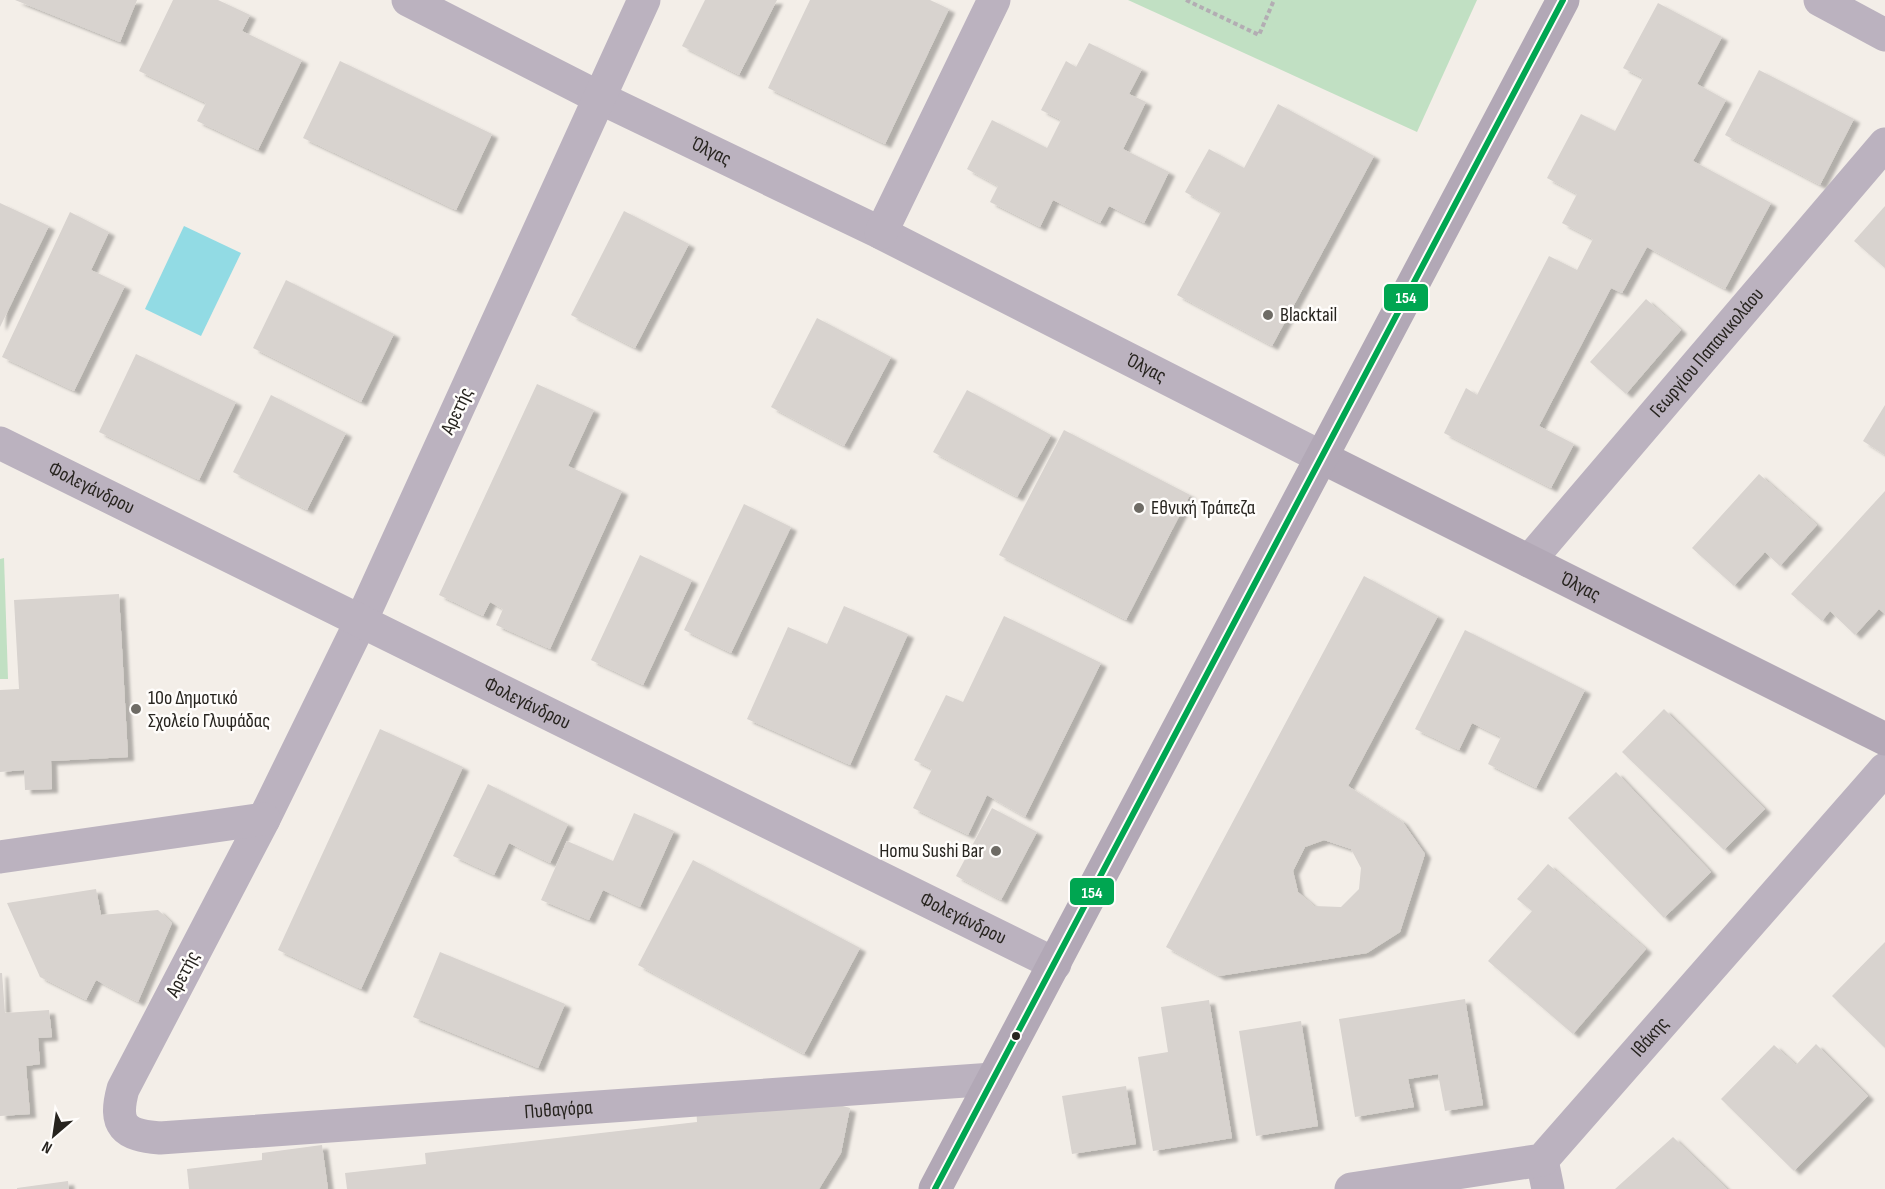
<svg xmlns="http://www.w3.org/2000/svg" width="1885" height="1189" font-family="'Sofia Sans Condensed',sans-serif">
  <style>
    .green { fill: #c1e0c3 }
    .water { fill: #92dbe4 }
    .building { fill: #d8d3cf; fill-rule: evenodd; filter: url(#shadow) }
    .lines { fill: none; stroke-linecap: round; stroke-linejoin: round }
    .path { stroke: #b3adb3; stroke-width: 4; stroke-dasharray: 4.5 3; stroke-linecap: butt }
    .minor { stroke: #bbb2bf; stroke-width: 33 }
    .major { stroke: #b2a8b6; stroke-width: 33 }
    .bus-1-casing { stroke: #fffdfb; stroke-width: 10 }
    .bus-1 { stroke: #00a651; stroke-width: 6 }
    .poi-dot { fill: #6e6b65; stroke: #fffdfb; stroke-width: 2 }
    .bus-dot { fill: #27241f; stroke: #fffdfb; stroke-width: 2 }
    .labels { text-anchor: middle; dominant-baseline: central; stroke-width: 5; stroke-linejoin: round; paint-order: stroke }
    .street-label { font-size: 20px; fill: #27241f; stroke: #fffdfb }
    .poi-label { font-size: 20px; fill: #27241f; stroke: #fffdfb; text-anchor: start }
    .line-badge { stroke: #fffdfb; stroke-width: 2 }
    .badge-label { font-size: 16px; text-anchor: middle; font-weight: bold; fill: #fff }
  </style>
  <defs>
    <filter id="shadow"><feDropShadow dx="6" dy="4" stdDeviation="1.5" flood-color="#0004"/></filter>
  </defs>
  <rect width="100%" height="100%" fill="#f3eee8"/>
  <g class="green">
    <polygon points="1128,0 1477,0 1417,132"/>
    <polygon points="4,558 8,679 0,679 0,559"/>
  </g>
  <polygon class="water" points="184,226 241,253 201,336 145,309"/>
  <g class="building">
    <polygon points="15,0 137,0 120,42"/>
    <polygon points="173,0 218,0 250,15 242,31 302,60 258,150 197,121 206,103 139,71"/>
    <polygon points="705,0 777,0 739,75 682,46"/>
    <polygon points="810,0 930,0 949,9 885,144 768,88"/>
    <polygon points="1658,3 1722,37 1697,84 1726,100 1693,161 1771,203 1725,289 1647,247 1622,293 1611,288 1539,426 1574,444 1551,488 1444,433 1466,388 1477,395 1549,256 1577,270 1593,239 1562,223 1577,194 1547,178 1581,114 1615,131 1643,78 1623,68"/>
    <polygon points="1089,43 1142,69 1129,94 1146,102 1123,149 1169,172 1144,223 1109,206 1100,223 1053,200 1040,227 990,202 998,186 967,169 992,120 1047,148 1061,120 1041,110 1066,61 1076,67"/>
    <polygon points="340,61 492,134 456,210 303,138"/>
    <polygon points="1759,70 1854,119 1820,185 1725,135"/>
    <polygon points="1278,104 1374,156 1272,346 1177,295 1221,212 1185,192 1209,149 1244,168"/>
    <polygon points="0,203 49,226 0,327"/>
    <polygon points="1885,206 1885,268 1854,241"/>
    <polygon points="624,211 689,244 635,348 571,315"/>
    <polygon points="70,212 109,232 91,270 125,286 74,391 2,357"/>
    <polygon points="286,280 394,334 361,402 253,348"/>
    <polygon points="1646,299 1681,330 1626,394 1590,362"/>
    <polygon points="817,318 891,357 844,446 771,407"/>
    <polygon points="136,354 236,402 199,480 99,432"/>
    <polygon points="537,384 594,410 568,466 622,491 550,649 496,625 503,609 490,602 483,616 439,595"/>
    <polygon points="967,390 1051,435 1017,497 933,452"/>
    <polygon points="271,395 346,433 307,510 233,472"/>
    <polygon points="1885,405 1885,455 1863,441"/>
    <polygon points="1064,430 1190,495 1126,620 999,555"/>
    <polygon points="1759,474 1817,525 1780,566 1765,552 1734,586 1692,548"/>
    <polygon points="1885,491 1885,614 1879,609 1855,635 1830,611 1822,621 1791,594"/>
    <polygon points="744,504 791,527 731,653 684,630"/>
    <polygon points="640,555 692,580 643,685 591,660"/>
    <path d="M 1364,576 L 1438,616 L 1348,786 L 1402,821 L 1425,854 L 1400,932 L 1367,953 L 1219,976 L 1166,947 ZM 1324,840 L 1351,849 L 1361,868 L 1359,889 L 1341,907 L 1314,906 L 1298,892 L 1293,871 L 1305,847 Z"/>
    <polygon points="119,594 128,757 51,761 52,789 25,790 24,770 0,772 0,690 19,689 14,600"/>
    <polygon points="844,606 908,634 850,765 747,719 788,627 827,644"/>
    <polygon points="1004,616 1101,663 1025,817 987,795 968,835 913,808 932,769 914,760 946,695 963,702"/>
    <polygon points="1465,630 1585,690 1536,788 1488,764 1501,737 1472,723 1459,750 1415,729"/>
    <polygon points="1664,709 1765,809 1724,850 1622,752"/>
    <polygon points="380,729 463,767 361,989 278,950"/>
    <polygon points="1616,772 1711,872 1664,918 1568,818"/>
    <polygon points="488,784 568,824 550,863 509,843 494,875 453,856"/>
    <polygon points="992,808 1037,832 1001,900 956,876"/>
    <polygon points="634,813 674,831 640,907 603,890 589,920 541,900 567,841 613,861"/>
    <polygon points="693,860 860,948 804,1054 638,965"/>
    <polygon points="1548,864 1646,949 1573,1034 1488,961 1532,911 1517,899"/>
    <polygon points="96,889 101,915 158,910 172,923 138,1002 96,980 86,1000 40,977 7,903"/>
    <polygon points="1885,942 1885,1048 1832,996"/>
    <polygon points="440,952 565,1004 538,1068 413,1017"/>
    <polygon points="0,973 2,973 5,1013 49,1010 52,1037 38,1038 40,1064 26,1066 30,1114 0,1116"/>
    <polygon points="1465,999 1483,1105 1445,1111 1438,1074 1408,1079 1414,1107 1355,1117 1339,1019"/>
    <polygon points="1209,1000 1232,1138 1153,1151 1138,1057 1168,1052 1161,1007"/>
    <polygon points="1301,1021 1318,1126 1256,1136 1239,1031"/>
    <polygon points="1816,1044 1868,1096 1794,1171 1721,1099 1774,1045 1796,1065"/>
    <polygon points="1126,1086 1136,1144 1072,1154 1062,1096"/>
    <polygon points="824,1101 850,1108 841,1153 819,1189 347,1189 345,1173 426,1164 425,1153 697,1122 696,1106"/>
    <polygon points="1673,1137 1727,1189 1615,1189"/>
    <polygon points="322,1145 328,1189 189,1189 187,1169 262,1160 262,1153"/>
    <polygon points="68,1181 69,1189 17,1189 17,1188"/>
  </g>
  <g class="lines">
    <polyline class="path" points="1186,0 1259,35 1274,0"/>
    <g class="minor">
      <path id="s1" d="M 408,0 L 600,98 L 881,233 L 1323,458"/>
      <path id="s2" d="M 644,0 L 361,621 L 264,819 L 123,1089 C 113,1126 124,1135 160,1138 L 993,1079"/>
      <polyline points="1820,0 1885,35"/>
      <polyline points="881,233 994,0"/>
      <path id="s3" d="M 0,443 L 1055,964"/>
      <path id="s4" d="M 1529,561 L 1885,144"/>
      <polyline points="0,857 264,819"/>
      <polyline points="1542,1160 1548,1189"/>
      <path id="s5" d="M 1351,1189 L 1542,1160 L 1885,769"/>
    </g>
    <g class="major">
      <path id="s6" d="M 1323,458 L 1885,739"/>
      <polyline points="935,1189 1563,0"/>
    </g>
    <g class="bus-1-casing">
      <polyline id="bus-1" points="935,1189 1563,0"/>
    </g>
    <use href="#bus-1" class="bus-1"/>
  </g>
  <g class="poi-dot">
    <circle cx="1268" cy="315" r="6"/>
    <circle cx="1139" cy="508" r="6"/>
    <circle cx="136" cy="709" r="6"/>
    <circle cx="996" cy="851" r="6"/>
  </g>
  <circle class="bus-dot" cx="1016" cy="1036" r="5"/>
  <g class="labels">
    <g class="street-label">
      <text stroke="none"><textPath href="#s1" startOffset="339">Όλγας</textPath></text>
      <text stroke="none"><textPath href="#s4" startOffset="274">Γεωργίου Παπανικολάου</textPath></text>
      <text stroke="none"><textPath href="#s1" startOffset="825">Όλγας</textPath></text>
      <text transform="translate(457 411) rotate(-65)">Αρετής</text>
      <text stroke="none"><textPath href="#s3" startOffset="102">Φολεγάνδρου</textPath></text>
      <text stroke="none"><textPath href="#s6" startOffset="288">Όλγας</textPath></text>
      <text stroke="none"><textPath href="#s3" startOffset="588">Φολεγάνδρου</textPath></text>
      <text stroke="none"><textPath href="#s3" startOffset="1074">Φολεγάνδρου</textPath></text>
      <text transform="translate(183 974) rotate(-62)">Αρετής</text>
      <text stroke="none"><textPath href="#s5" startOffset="357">Ιθάκης</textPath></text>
      <text stroke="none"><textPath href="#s2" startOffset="1684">Πυθαγόρα</textPath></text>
    </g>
    <g class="poi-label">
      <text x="1280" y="315">Blacktail</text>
      <text x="1151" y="508">Εθνική Τράπεζα</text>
      <text x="148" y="698">10o Δημοτικό<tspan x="148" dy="23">Σχολείο Γλυφάδας</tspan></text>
      <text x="984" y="851" text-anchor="end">Homu Sushi Bar</text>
    </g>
  </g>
  <g class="line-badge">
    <rect x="1383" y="283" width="46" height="29" rx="6" fill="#00a651"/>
    <rect x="1069" y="877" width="46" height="29" rx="6" fill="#00a651"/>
  </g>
  <g class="badge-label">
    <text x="1406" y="303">154</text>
    <text x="1092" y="898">154</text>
  </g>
  <g transform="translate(54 1135) rotate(209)" stroke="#fffdfb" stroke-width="4.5" paint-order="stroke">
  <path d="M0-4.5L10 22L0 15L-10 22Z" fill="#27241f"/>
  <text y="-9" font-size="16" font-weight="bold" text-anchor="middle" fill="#27241f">N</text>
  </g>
</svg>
